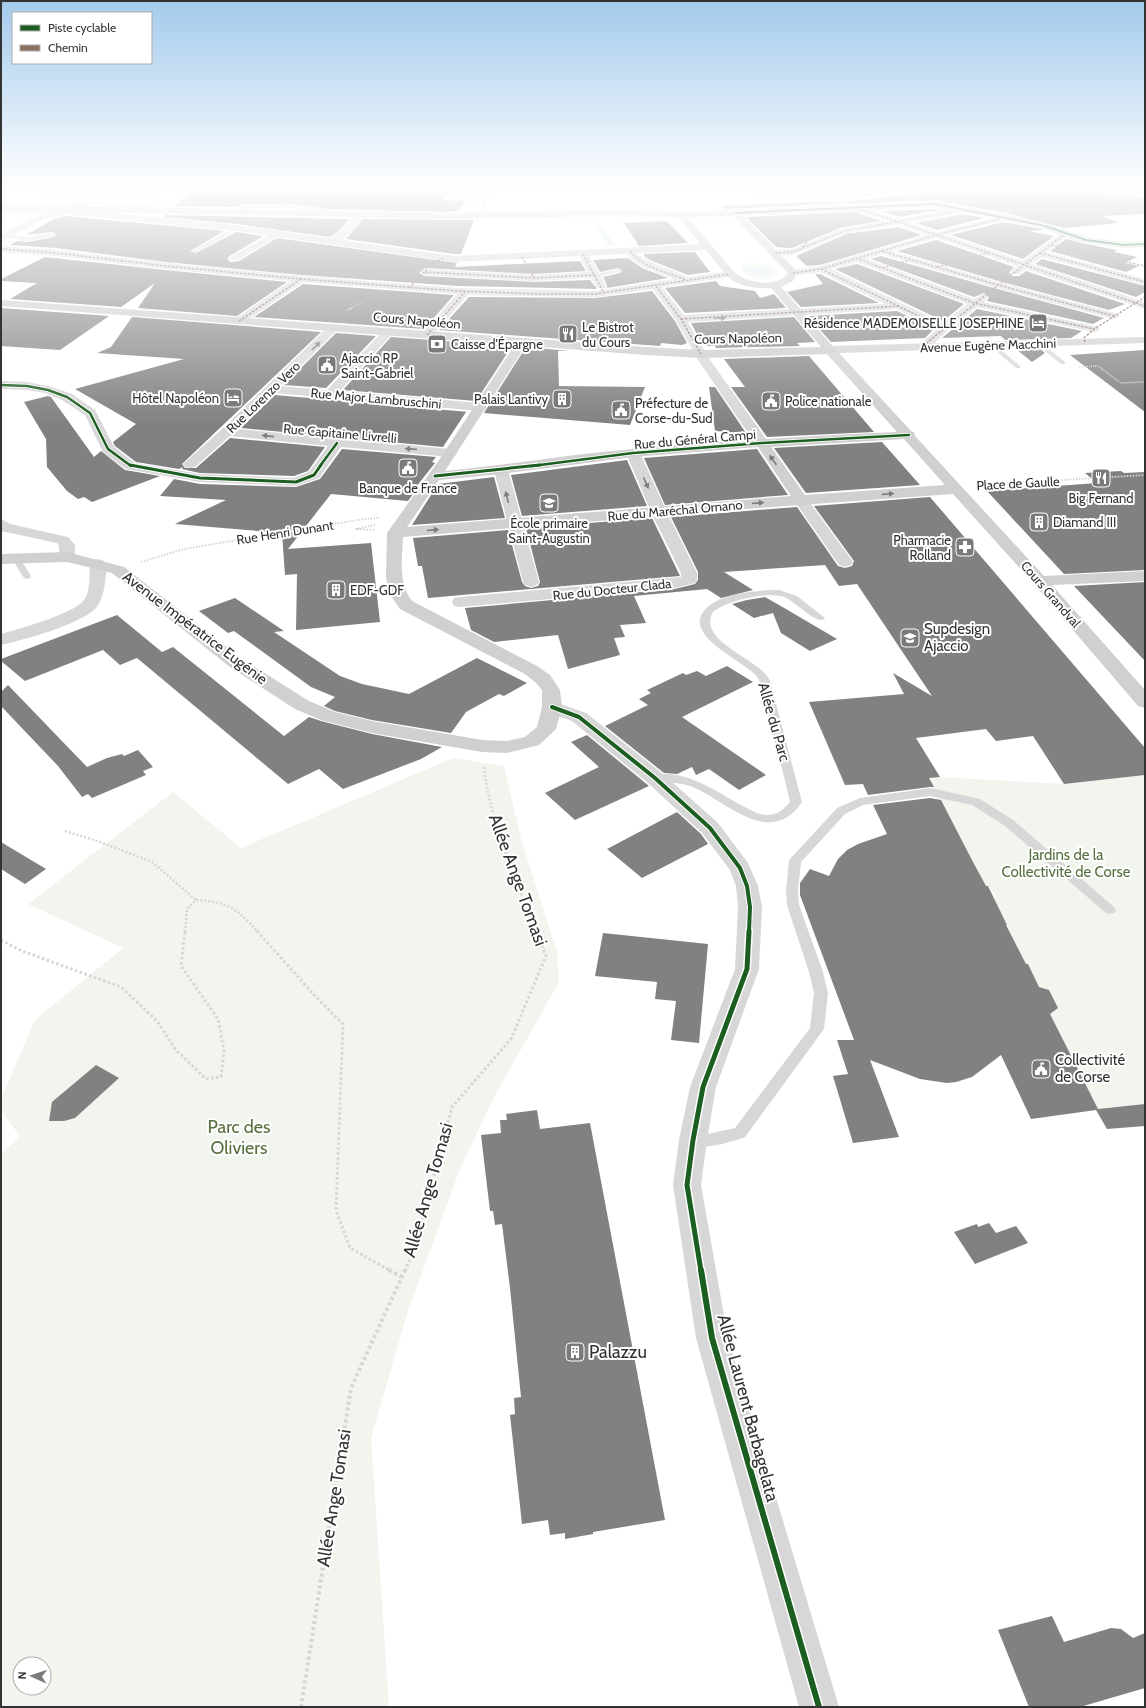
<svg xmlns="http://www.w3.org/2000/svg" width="1146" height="1708" font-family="Cabin,sans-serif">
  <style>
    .green { fill: #f1f5ed; fill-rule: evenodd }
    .water { fill: #ddebf3 }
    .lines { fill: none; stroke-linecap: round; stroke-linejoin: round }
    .ferry { stroke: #3f7597; stroke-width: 1; stroke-dasharray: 2 2; stroke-linecap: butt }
    .building { fill: #818181 }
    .path-far5 { stroke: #d6d6d6; stroke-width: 1; stroke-dasharray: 1 1; stroke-linecap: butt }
    .path-far4 { stroke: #d6d6d6; stroke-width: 1.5; stroke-dasharray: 1 1; stroke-linecap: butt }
    .path-far3 { stroke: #d6d6d6; stroke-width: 2; stroke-dasharray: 1.5 1.5; stroke-linecap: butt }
    .path-far2 { stroke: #d6d6d6; stroke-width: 2.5; stroke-dasharray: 2 2; stroke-linecap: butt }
    .path-far1 { stroke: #d6d6d6; stroke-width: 3; stroke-dasharray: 2.5 2.5; stroke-linecap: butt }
    .path { stroke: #d6d6d6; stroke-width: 4; stroke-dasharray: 3 3; stroke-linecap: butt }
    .lane { fill: #d7d7d7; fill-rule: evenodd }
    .street { fill: #d7d7d7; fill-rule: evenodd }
    .secondary { fill: #d0d0d0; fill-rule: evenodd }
    .primary { fill: #cacaca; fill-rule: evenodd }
    .quiet { stroke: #8d6e63; stroke-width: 1.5; stroke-dasharray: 2.5 1.5; stroke-linecap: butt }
    .cycleway-far5-casing { stroke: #fff; stroke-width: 3 }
    .cycleway-far4-casing { stroke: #fff; stroke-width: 4 }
    .cycleway-far3-casing { stroke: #fff; stroke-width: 5 }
    .cycleway-far2-casing { stroke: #fff; stroke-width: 6 }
    .cycleway-far1-casing { stroke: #fff; stroke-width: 8 }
    .cycleway-casing { stroke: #fff; stroke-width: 9 }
    .cycleway-far5 { stroke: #1b5e20; stroke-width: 2 }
    .cycleway-far4 { stroke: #1b5e20; stroke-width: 2.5 }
    .cycleway-far3 { stroke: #1b5e20; stroke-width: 3 }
    .cycleway-far2 { stroke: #1b5e20; stroke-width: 4 }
    .cycleway-far1 { stroke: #1b5e20; stroke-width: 5 }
    .cycleway { stroke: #1b5e20; stroke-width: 6 }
    .oneway { fill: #7d7d7d }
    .oneway2 { fill: #7a7a7a }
    .labels { text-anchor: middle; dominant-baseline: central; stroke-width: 4; stroke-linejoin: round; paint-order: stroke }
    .far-street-label { font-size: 13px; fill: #333; stroke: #fff }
    .far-poi-label { font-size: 13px; fill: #333; stroke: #fff; text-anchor: start }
    .street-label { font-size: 15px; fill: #333; stroke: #fff }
    .poi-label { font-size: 15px; fill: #333; stroke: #fff; text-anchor: start }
    .park-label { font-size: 15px; fill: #56703f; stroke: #fff }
    .near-street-label { font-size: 18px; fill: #333; stroke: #fff }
    .near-park-label { font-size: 18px; fill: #56703f; stroke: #fff }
    .near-poi-label { font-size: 18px; fill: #333; stroke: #fff; text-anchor: start }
  </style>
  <rect width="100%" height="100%" fill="#fff"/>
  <g class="green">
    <polygon points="451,195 484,195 479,204 463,203 464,201 447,200"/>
    <path d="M 751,263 C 760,263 774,265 777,275 C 768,283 745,280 741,268 L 744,265 Z"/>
    <path d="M 453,758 L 504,766 L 521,839 L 557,952 L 559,982 L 493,1099 L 460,1169 L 408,1311 L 371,1438 L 389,1707 L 1,1707 L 1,1154 L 20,1136 L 1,1111 L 1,1099 L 35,1020 L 123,948 L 28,904 L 173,792 L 241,848 ZM 20,1664 L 44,1664 L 44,1688 L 20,1688 Z"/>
    <polygon points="1145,775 1145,1104 1098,1109 1053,1021 1048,1016 1058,1008 1049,990 1031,984 1035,979 1028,964 1026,964 1006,925 1007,925 1000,912 998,911 991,899 996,898 989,886 985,886 949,815 926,778 940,777 1064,784"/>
  </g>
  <g class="water">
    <polygon points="485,186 767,186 753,191"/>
    <polygon points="778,186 882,186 830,196 756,200 755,194"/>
    <polygon points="590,217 596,217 615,245 608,245"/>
    <polygon points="756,267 766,268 774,272 771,273 772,274 761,276 744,272 748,270 747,269"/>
  </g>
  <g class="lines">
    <polyline class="ferry" points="704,186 709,190"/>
  </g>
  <g class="building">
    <polygon points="330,186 346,190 370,188 372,186 453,186 445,200 465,201 458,211 448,212 325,209 310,206 279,204 248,204 234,207 175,206 192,191 302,190"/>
    <polygon points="970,186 1064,186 1145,199 1145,214 1102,216 1119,223 1065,228 1006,213 935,200 845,204 845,202"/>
    <polygon points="1089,186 1130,186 1145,188 1145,194"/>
    <polygon points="830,201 837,204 724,209 721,206"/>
    <polygon points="935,209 940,210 899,217 880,211"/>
    <polygon points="855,212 881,221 840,228 792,248 788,248 776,247 746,217"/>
    <polygon points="963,214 984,218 937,230 916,223"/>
    <polygon points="165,215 349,219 339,231 330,237 237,224 164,217"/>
    <polygon points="66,216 224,231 190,251 196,253 236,232 263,236 228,257 228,259 230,262 239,261 277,238 457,263 455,267 580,261 586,271 534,274 425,268 419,273 425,276 534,282 590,280 597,289 458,286 301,275 165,262 56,248 10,245 17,241 27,242 54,237 56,234 52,232 26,235 54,219"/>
    <polygon points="363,219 448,220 474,220 461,254 454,254 346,239"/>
    <polygon points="667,221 688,243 639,246 624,223"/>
    <polygon points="1003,222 1042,229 1043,230 1029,231 1054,236 1023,259 951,235"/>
    <polygon points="898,227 922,235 820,265 807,266 796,256 846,234"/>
    <polygon points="1066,239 1086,244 1117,250 1114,252 1137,257 1125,263 1139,266 1126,272 1050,251"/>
    <polygon points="936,240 1014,267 1009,272 1011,276 1019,276 1026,271 1125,304 1109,310 1002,282 897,251"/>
    <polygon points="695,252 710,272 688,275 652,261 645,257 644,254"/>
    <polygon points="881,256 994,288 1104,318 1093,324 987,301 989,297 984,293 974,297 871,259"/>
    <polygon points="45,257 165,270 287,282 237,316 138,308 155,283 121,307 10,299 37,283 1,281 1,279"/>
    <polygon points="628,258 642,268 668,278 607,288 607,285 603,277 620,273 622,271 618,268 600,272 593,260"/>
    <polygon points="1042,259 1145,286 1145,292 1136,297 1035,264"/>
    <polygon points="857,264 964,304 943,321 835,269"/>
    <polygon points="815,274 820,274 879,303 801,307 787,292 823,284"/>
    <polygon points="716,281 720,286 755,291 760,298 774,294 786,308 685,313 665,288"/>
    <polygon points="303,284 454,295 424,329 254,317"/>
    <polygon points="652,291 675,321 687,343 682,345 661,343 660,346 439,330 469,297 595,298"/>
    <polygon points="1,308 109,316 60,350 1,346"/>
    <polygon points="977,309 1082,331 1071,338 1005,340 1001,336 942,338"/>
    <polygon points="897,311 934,329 925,338 831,342 808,316"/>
    <polygon points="132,317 321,332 182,464 185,468 196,468 230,438 325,447 308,471 294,476 200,473 182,469 183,467 179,469 136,462 115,446 113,442 136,424 75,389 184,359 97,353 111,347"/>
    <polygon points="794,317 815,342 797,343 800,346 716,348 715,346 707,346 703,340 700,340 691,323"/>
    <polygon points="336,333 376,336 326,388 284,385"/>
    <polygon points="391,337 512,346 476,401 343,390"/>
    <polygon points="526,347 569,351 558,351 559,386 645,387 630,425 484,413"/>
    <polygon points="1039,348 1045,353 1032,362 1016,349"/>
    <polygon points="1145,350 1145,412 1070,355"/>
    <polygon points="809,356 874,432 767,437 731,387 745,387 724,359"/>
    <polygon points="709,387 715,387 750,439 743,439 742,433 715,431"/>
    <polygon points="275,395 469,412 466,412 443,447 241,428"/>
    <polygon points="48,396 51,397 94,457 101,451 125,470 160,476 92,502 84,497 78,499 67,491 47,467 46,439 24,402"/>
    <polygon points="882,442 920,485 806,493 774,448"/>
    <polygon points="342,449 436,457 432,462 435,463 416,487 418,487 408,501 331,494 288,549 371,543 380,622 296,630 297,574 285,575 282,533 175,524 226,500 160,496 174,479 200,484 296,487 320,479"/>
    <polygon points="757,449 788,495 665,505 644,458"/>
    <polygon points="627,460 647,506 522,516 511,475"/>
    <polygon points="1121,471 1124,473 1145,472 1145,570 1064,574 987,491 1097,483 1085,473"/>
    <polygon points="494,477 505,518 412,525 438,484"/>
    <polygon points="930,497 1145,748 1145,775 1064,784 1033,736 996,741 986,729 916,738 940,777 929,778 934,787 930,787 868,795 863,784 845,785 809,702 904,694 893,673 932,696 857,584 839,586 825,565 724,572 753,590 721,598 707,589 634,596 646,623 620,625 625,637 614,638 620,655 568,669 558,635 494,642 471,630 465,608 675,589 695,584 698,580 698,572 671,517 797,507 838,566 845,568 852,566 854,561 814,506"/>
    <polygon points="652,518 680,576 428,598 422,566 418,566 413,538 508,530 522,582 525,586 531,588 538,586 540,582 526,528"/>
    <polygon points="1145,582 1145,661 1074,586"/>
    <polygon points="765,597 786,609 837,639 810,651 781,633 773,613 754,618 732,604 747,600"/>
    <polygon points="235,598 284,631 274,632 340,676 362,684 409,694 477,658 527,683 504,696 499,694 466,712 451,733 372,720 335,711 324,706 335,697 311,687 234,631 228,633 199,611"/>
    <polygon points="117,615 162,652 173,647 284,736 309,717 321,721 372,734 442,747 421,759 343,789 319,769 288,784 137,658 120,665 103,650 25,681 1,661 1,659"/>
    <polygon points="727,666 753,682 682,717 766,775 739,790 709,769 696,775 692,767 677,774 664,773 605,726 648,705 639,699 651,693 647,690 683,673 686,675 697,671 706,676"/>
    <polygon points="8,685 87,767 107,758 122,754 124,756 138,750 153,767 143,771 146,775 92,798 88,794 82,797 58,766 1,706 1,692"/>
    <polygon points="587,735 649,786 575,820 545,793 599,767 571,742"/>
    <polygon points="930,798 941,800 973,862 986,886 988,886 1007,925 1006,925 1026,964 1028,964 1039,987 1049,990 1058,1008 1050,1014 1098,1109 1145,1104 1145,1126 1107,1129 1096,1110 1031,1119 1001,1055 972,1077 956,1082 947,1083 920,1079 870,1060 899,1137 853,1143 833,1076 848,1074 837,1040 854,1040 800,895 800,883 810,869 829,876 838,859 847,850 858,844 887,834 873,805"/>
    <polygon points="677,812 701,834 708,844 642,878 607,849"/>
    <polygon points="1,842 46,869 25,884 1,869"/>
    <polygon points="603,933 708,944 699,1043 671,1040 676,1001 655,999 657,982 595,976"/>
    <polygon points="96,1065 119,1078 75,1118 64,1121 49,1121 52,1102"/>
    <polygon points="537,1110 540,1129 590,1123 665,1520 593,1532 593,1534 565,1539 565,1533 550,1535 548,1520 522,1524 510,1415 515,1414 514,1398 521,1397 510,1288 502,1224 495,1225 493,1211 490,1211 481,1135 501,1133 500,1120 507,1120 506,1114"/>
    <polygon points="989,1223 996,1233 1016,1226 1028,1243 975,1264 954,1232 977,1224 978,1227"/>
    <polygon points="1052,1616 1064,1642 1111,1628 1121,1629 1133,1638 1145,1633 1145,1688 1080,1707 1029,1707 998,1630"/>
  </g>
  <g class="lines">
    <g class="path-far5">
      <polyline points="749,186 761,189"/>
      <polyline points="751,195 751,193 771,186"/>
      <polyline points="350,309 362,302"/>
    </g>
    <g class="path-far4">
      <polyline points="347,310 352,308"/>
      <polyline points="1079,367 1098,366 1121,383 1145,382"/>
    </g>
    <g class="path-far3">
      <polyline points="980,485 1145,475"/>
      <polyline points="374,530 356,529 375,525"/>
      <polyline points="141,562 184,549 364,519 380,518"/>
    </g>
    <g class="path-far2">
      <path d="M 484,767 C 490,823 516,879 536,932"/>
      <polyline points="65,831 100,842 152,862 196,900"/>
      <path d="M 185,932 L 187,909 L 196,900 C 229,902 236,908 258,932"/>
    </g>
    <g class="path-far1">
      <polyline points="257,931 316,997 343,1024 336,1210 350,1248 391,1271"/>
      <polyline points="1,940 22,951 121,987 157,1021 176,1050 206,1079 221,1077 224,1051 218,1019 181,966 185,931"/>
      <polyline points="405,1271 415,1248 452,1107 511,1039 546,956 536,931"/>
    </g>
    <g class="path">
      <polyline points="389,1270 402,1277"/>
      <polyline points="301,1707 351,1388 405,1270"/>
    </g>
    <g class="lane">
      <polygon points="198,186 329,186 302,189 203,188 148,194 1,193 1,191 148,192"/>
      <polygon points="332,186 370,186 370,187 346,189"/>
      <polygon points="909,186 920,186 849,199 844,201 842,206 839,209 835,208 838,205 840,199 846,197"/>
      <polygon points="1065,186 1078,186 1145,196 1145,198"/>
      <polygon points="483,189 490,195 485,211 488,215 486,216 480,211 486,195 481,190"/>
      <path d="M 21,203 C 48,203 142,198 160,210 L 158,211 L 146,207 L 107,205 L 1,206 L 1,204 Z"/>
      <path d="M 279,205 L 310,207 L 334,213 L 332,214 C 299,206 260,205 226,212 L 224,211 L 248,206 Z"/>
      <polygon points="237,226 239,227 239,229 196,252 191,251"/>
      <polygon points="52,233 54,234 54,236 27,241 1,237 4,235 27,237"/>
      <polygon points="618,269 621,271 620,272 595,277 592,275"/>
      <polygon points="1036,342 1040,342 1065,362 1065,364 1061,364 1036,344"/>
      <polygon points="990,344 994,344 1020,366 1020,368 1016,368 990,346"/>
      <polygon points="16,556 19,557 31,576 30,578 27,579 24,578 12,559"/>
      <path d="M 779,590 L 797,596 L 825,618 L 823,620 C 813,622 795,601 784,597 C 767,591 726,601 713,612 C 696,642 761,659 770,681 L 802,802 C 771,849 727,802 693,787 C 679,781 665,784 651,780 L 649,778 L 651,776 C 682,767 714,790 739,804 C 749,809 757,815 768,815 C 777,815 784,809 790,802 C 783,771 775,740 766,710 C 764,700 763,689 759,680 C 752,663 673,635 709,606 C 724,593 760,590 779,590 Z"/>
      <path d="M 930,788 L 980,799 L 1013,820 L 1114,907 L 1116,910 L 1114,913 L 1110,914 L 1106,913 L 1005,826 L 972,805 L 930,796 L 863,805 L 845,814 L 801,862 L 798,891 L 799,905 L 823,972 L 828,993 L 824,1029 L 745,1137 C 729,1143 705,1150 688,1145 L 685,1140 L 688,1135 L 693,1134 L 708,1134 L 735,1128 L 810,1028 L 814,993 L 809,972 L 787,905 L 786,891 L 789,861 L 791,858 L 837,808 L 860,798 Z"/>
    </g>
    <g class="street">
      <path d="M 854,204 L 899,219 L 967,206 L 970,207 L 971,209 L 970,211 L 910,223 L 937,232 L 1006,214 L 1009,215 L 1011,217 L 1009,219 L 946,235 L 1023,261 L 1062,232 L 1068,232 L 1070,234 L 1068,236 L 1047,252 L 1145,279 L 1145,285 L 1042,257 L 1032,264 L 1145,302 L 1145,309 L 1026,269 L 1019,274 L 1011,274 L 1010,272 L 1017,266 L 936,238 L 892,251 L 1002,283 L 1118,314 L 1120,316 L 1114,319 L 1110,318 L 994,287 L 881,254 L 867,259 L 974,299 L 983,294 L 988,297 L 984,302 L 1094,326 L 1098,327 L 1100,329 L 1098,331 L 1094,332 L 977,307 L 948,330 L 928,349 L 920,349 L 918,347 L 937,329 L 897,309 L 688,322 L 710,360 L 769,443 L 767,446 L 762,447 L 757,446 L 698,360 L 676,320 L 653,289 L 595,297 L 468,295 L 431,337 L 423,337 L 421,335 L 457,294 L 303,282 L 243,323 L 239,324 L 233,321 L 235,319 L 291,281 L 165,269 L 56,256 L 1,252 L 1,246 L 56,250 L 165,263 L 301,276 L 458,288 L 595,291 L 674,279 L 643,267 L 630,258 L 625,251 L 630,248 L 633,249 L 637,254 L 651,262 L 688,277 L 730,271 L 734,272 L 735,274 L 730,277 L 662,287 L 684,315 L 885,304 L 820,272 L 793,276 L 788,273 L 793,270 L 820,266 L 927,235 L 898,225 L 846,233 L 793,255 L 775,256 L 770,253 L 775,250 L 792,249 L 841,229 L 887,221 L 851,209 L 850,207 L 851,205 ZM 857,262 L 967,304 L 943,323 L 831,269 Z"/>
      <polygon points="67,209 70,210 71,212 70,214 44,219 1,242 1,235 38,215"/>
      <path d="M 360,211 L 365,214 C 358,224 342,248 328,244 L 326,242 L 328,240 L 340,232 L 357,212 Z"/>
      <polygon points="277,230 280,231 282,233 280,235 238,260 230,260 229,258"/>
      <polygon points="583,251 588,254 606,286 605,288 597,288 591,278 534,281 425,275 420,272 425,269 534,275 588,272 578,254"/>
      <polygon points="334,324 338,325 340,327 281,386 327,390 385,329 393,329 395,331 393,333 340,391 480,403 485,404 486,407 485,410 480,411 274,393 238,429 450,449 455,450 457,453 455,456 450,457 341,447 319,478 296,486 200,482 126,469 103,452 85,415 62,400 45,393 27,390 1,389 1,381 27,382 52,387 72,394 95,410 114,447 135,463 200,474 294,478 309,472 328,446 230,436 195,467 190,468 185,467 183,464 222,429 330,325"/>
      <polygon points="633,449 638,450 640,453 667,512 697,573 697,580 695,583 675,588 460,607 454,606 452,602 454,598 460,597 681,577 681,573 651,512 626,453 628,450"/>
      <polygon points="501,466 506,467 508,470 539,582 537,585 531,587 525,585 523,582 494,470 496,467"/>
      <polygon points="800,495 805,496 851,559 853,562 851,565 845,567 839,565 793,499 795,496"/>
      <polygon points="1,519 10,524 68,537 75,545 75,557 73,560 67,562 61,560 59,557 59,546 57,543 1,531"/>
      <path d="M 98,559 L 104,561 C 108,566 106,575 105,582 C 104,591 102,601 96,608 C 81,624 24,640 1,645 L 1,634 C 18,629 74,614 84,600 C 91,591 89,575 90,564 L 92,561 Z"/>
      <polygon points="552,701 586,713 662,773 718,823 748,863 758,886 762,907 759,969 716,1087 707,1140 701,1185 728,1338 839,1707 799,1707 696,1338 673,1185 679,1140 690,1087 735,969 738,907 736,886 730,870 702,833 648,783 572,721 545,711 542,707 545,703"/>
    </g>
    <g class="secondary">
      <polygon points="935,201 1024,218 1048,224 1087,237 1124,242 1145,241 1145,247 1124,248 1086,243 1062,236 1042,228 935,207 735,216 730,213 735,210"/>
      <polygon points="67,209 237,225 454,256 706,244 711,247 706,250 454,262 237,231 64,214 63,212"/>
      <path d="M 1145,337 L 1145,343 L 839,353 L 912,432 L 914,432 L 915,436 L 1044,576 L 1145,571 L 1145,581 L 1052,585 L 1145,690 L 1145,708 L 1138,706 L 1025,574 L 953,494 L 745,509 L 403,537 C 402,559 398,583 412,601 L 537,666 L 550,675 L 560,690 L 562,707 L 556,729 L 539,745 L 507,753 L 482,752 L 372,733 L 321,720 L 295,709 L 230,667 L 112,573 L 67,562 L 1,564 L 1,554 L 67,552 L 124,567 L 242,659 L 309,701 L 335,712 L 372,721 L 482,740 L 507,741 L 525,737 L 537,727 L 542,707 L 542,690 L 536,683 L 525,674 L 400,609 L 389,593 L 386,577 L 387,533 L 439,460 L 518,340 L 526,340 L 528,342 L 445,471 C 509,465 571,454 634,449 C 722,441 809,436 897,432 L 826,353 L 824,350 L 826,347 L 830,346 ZM 904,439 L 945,485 L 805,495 L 771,447 ZM 758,447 L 791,496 L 407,527 L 439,480 L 501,474 L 633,457 Z"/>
    </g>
    <path class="primary" d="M 79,206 L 448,213 L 607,210 L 698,212 L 735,210 L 738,211 L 797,271 L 798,273 L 793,281 L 781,287 L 836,350 L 834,353 L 830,354 L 701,358 L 646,355 L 1,306 L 1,300 L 646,347 L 701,350 L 821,347 L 771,288 C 757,289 739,287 728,277 L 678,217 L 607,216 L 448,219 L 79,212 L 1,213 L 1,207 ZM 733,216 L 788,273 C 777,289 746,283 734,272 L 688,217 Z"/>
    <g class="quiet">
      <polyline points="863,210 1145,306"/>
      <polyline points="1051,245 1145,266"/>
      <polyline points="803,247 814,232 824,225 861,210"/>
      <polyline points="1,249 56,253 165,266 301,279 458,291 541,294 595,294 730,274"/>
      <path d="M 630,251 C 643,268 667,272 686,280"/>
      <polyline points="881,251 998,285 1114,316"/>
      <polyline points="775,253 793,252 844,231 957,211"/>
      <polyline points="1040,253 1145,282"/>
      <polyline points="583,254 604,293"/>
      <polyline points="522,257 534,278"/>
      <polyline points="856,258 974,303 1094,329"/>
      <polyline points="937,267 989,253"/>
      <polyline points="882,268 910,260"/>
      <polyline points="821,269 944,328"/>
      <polyline points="425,272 534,278 595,275"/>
      <polyline points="793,273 821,269 936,235 1000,219"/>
      <polyline points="656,286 681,319 701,354"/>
      <polyline points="409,288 434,262 444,258"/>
      <polyline points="681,319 900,306"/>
      <polyline points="239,321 301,279"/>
      <polyline points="427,335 465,292"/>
      <polyline points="1085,342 1084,338 1094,329 1145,297"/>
      <polyline points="924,347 929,341 998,285 1065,234"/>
    </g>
    <g class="cycleway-far5-casing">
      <polyline id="cycleway-far5" points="735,213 935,204 1045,226 1086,240 1124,245 1145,244"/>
    </g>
    <g class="cycleway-far4-casing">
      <g id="cycleway-far4">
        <polyline points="1,385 27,386 48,390 67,397 90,413 108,449 131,466"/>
        <polyline points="320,466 337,443"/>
        <polyline points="532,466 633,453 762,443 909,435"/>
      </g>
    </g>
    <g class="cycleway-far3-casing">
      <g id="cycleway-far3">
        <polyline points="130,465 200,478 296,482 314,475 321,465"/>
        <polyline points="435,476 540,465"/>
      </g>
    </g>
    <g class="cycleway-far2-casing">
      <polyline id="cycleway-far2" points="552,707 579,717 655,778 710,828 740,868 747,886 750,907 749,932"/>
    </g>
    <g class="cycleway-far1-casing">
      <polyline id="cycleway-far1" points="701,1271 687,1185 693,1140 703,1087 747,969 749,931"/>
    </g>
    <g class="cycleway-casing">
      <polyline id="cycleway" points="701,1270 712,1338 819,1707"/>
    </g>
    <use href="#cycleway-far5" class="cycleway-far5"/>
    <use href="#cycleway-far4" class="cycleway-far4"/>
    <use href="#cycleway-far3" class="cycleway-far3"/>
    <use href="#cycleway-far2" class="cycleway-far2"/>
    <use href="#cycleway-far1" class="cycleway-far1"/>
    <use href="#cycleway" class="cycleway"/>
  </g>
  <defs><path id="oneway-solid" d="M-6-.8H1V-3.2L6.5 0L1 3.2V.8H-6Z"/></defs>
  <g class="oneway">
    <use href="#oneway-solid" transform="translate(720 318) rotate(-3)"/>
    <use href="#oneway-solid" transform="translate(316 346) rotate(-44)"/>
    <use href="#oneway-solid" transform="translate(268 436) rotate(-174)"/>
    <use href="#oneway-solid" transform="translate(411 449) rotate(-175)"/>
    <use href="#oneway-solid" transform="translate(646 483) rotate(66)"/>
    <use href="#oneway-solid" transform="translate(507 497) rotate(-103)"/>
  </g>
  <g class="oneway2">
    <use href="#oneway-solid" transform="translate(773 460) rotate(-125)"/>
    <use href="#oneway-solid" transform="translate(888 494) rotate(-4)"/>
    <use href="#oneway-solid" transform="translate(758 503) rotate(-5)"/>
    <use href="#oneway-solid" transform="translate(433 530) rotate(-5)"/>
  </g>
  <linearGradient id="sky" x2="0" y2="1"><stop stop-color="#a3caec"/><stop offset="0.44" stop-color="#fff"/><stop offset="1" stop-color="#fff" stop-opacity="0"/></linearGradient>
  <rect width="1146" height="425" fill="url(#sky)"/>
  <defs>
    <g id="hotel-square" transform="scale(1)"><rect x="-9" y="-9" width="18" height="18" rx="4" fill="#7a7a7a" stroke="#fff"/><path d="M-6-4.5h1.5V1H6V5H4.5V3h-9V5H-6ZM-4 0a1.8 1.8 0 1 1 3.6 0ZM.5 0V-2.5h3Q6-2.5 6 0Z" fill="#fff"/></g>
    <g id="restaurant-square" transform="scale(1)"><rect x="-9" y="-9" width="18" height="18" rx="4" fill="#7a7a7a" stroke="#fff"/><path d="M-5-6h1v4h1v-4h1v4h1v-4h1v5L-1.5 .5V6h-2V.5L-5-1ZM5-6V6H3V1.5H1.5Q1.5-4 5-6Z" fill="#fff"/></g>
    <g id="bank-square" transform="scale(1)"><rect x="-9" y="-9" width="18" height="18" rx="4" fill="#7a7a7a" stroke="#fff"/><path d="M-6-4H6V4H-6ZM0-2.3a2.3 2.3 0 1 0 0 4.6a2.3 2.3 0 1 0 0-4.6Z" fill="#fff"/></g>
    <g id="civic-square" transform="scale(1)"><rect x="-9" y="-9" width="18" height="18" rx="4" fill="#7a7a7a" stroke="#fff"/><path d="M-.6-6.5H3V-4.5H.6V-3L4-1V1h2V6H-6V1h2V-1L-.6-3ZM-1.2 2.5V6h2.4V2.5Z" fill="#fff"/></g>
    <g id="building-square" transform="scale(1)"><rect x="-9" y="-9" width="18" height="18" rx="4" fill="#7a7a7a" stroke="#fff"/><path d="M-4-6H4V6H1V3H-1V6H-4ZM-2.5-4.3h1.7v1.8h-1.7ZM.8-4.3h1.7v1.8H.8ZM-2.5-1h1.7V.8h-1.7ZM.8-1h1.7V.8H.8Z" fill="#fff"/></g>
    <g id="school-square" transform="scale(1)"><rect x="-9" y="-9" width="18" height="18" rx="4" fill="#7a7a7a" stroke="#fff"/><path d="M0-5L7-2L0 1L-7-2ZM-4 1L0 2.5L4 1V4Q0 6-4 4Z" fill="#fff"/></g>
    <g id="pharmacy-square" transform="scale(1)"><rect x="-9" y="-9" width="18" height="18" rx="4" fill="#7a7a7a" stroke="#fff"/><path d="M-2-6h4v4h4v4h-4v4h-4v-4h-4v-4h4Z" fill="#fff"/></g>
    <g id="university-square" transform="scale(1)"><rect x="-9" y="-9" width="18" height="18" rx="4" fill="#7a7a7a" stroke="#fff"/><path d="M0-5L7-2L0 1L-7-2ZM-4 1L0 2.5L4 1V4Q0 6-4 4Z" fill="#fff"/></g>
  </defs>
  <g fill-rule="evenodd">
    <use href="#hotel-square" x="1038" y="323"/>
    <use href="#restaurant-square" x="568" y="334"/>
    <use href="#bank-square" x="437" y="344"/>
    <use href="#civic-square" x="327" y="365"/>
    <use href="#hotel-square" x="233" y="398"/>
    <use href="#building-square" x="562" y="399"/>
    <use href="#civic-square" x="771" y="401"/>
    <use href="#civic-square" x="621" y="410"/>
    <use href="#civic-square" x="408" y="468"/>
    <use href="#restaurant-square" x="1101" y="478"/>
    <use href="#school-square" x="549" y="503"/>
    <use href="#building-square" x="1039" y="522"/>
    <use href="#pharmacy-square" x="965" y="547"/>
    <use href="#building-square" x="336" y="590"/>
    <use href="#university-square" x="910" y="638"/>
    <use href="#civic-square" x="1041" y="1069"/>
    <use href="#building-square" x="575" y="1352"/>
  </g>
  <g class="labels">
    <g class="far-street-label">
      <text transform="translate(417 320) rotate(5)">Cours Napoléon</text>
      <text transform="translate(738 338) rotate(-1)">Cours Napoléon</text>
      <text transform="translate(988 345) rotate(-2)">Avenue Eugène Macchini</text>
      <text transform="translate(263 397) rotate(-44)">Rue Lorenzo Vero</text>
      <text transform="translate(376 398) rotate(5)">Rue Major Lambruschini</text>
      <text transform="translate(340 433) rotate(5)">Rue Capitaine Livrelli</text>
      <text transform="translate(695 439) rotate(-5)">Rue du Général Campi</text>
      <text transform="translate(1018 483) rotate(-3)">Place de Gaulle</text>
      <text transform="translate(675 510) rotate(-5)">Rue du Maréchal Ornano</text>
      <text transform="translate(285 532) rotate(-9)">Rue Henri Dunant</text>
      <text transform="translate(612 589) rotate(-6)">Rue du Docteur Clada</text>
      <text transform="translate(1051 594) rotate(49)">Cours Grandval</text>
    </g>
    <g class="far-poi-label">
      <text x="1024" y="323" text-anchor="end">Résidence MADEMOISELLE JOSEPHINE</text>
      <text x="582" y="327">Le Bistrot<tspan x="582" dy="15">du Cours</tspan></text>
      <text x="451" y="344">Caisse d'Épargne</text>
      <text x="341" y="358">Ajaccio RP<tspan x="341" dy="15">Saint-Gabriel</tspan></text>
      <text x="219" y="398" text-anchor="end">Hôtel Napoléon</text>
      <text x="548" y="399" text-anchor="end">Palais Lantivy</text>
      <text x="785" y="401">Police nationale</text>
      <text x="635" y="403">Préfecture de<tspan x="635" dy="15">Corse-du-Sud</tspan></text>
      <text x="408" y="488" text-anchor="middle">Banque de France</text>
      <text x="1101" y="498" text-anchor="middle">Big Fernand</text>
      <text x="1053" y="522">Diamand III</text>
      <text x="549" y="523" text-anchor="middle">École primaire<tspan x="549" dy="15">Saint-Augustin</tspan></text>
      <text x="951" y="540" text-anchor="end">Pharmacie<tspan x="951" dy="15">Rolland</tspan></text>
      <text x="350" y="590">EDF-GDF</text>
    </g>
    <g class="street-label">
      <text transform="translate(195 628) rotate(37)">Avenue Impératrice Eugénie</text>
      <text transform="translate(774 722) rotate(74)">Allée du Parc</text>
    </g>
    <g class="poi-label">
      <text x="924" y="629">Supdesign<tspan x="924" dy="17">Ajaccio</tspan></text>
      <text x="1055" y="1060">Collectivité<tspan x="1055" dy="17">de Corse</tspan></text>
    </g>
    <g class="park-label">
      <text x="1066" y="855">Jardins de la<tspan x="1066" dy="17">Collectivité de Corse</tspan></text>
    </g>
    <g class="near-street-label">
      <text transform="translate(518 880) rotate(70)">Allée Ange Tomasi</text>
      <text transform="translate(428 1190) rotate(-74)">Allée Ange Tomasi</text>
      <text transform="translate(748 1408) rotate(75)">Allée Laurent Barbagelata</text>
      <text transform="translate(334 1498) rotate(-81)">Allée Ange Tomasi</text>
    </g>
    <g class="near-park-label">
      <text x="239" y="1127">Parc des<tspan x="239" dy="21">Oliviers</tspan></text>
    </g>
    <g class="near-poi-label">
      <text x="589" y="1352">Palazzu</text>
    </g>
  </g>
  <rect width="1146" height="1708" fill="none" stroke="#333333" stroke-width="4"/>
  <rect x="12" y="12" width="140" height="52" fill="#ffffff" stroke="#adadad"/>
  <rect x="20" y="25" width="20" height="6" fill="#1b5e20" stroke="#adadad"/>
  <text x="48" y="32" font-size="12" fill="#333333">Piste cyclable</text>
  <rect x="20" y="45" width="20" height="6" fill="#8d6e63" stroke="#adadad"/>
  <text x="48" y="52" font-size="12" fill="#333333">Chemin</text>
  <g transform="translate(32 1676) rotate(273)"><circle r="19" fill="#ffffff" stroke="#adadad"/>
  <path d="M0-3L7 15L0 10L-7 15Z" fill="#7a7a7a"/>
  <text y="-6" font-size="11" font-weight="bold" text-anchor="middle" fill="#333333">N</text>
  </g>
</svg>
